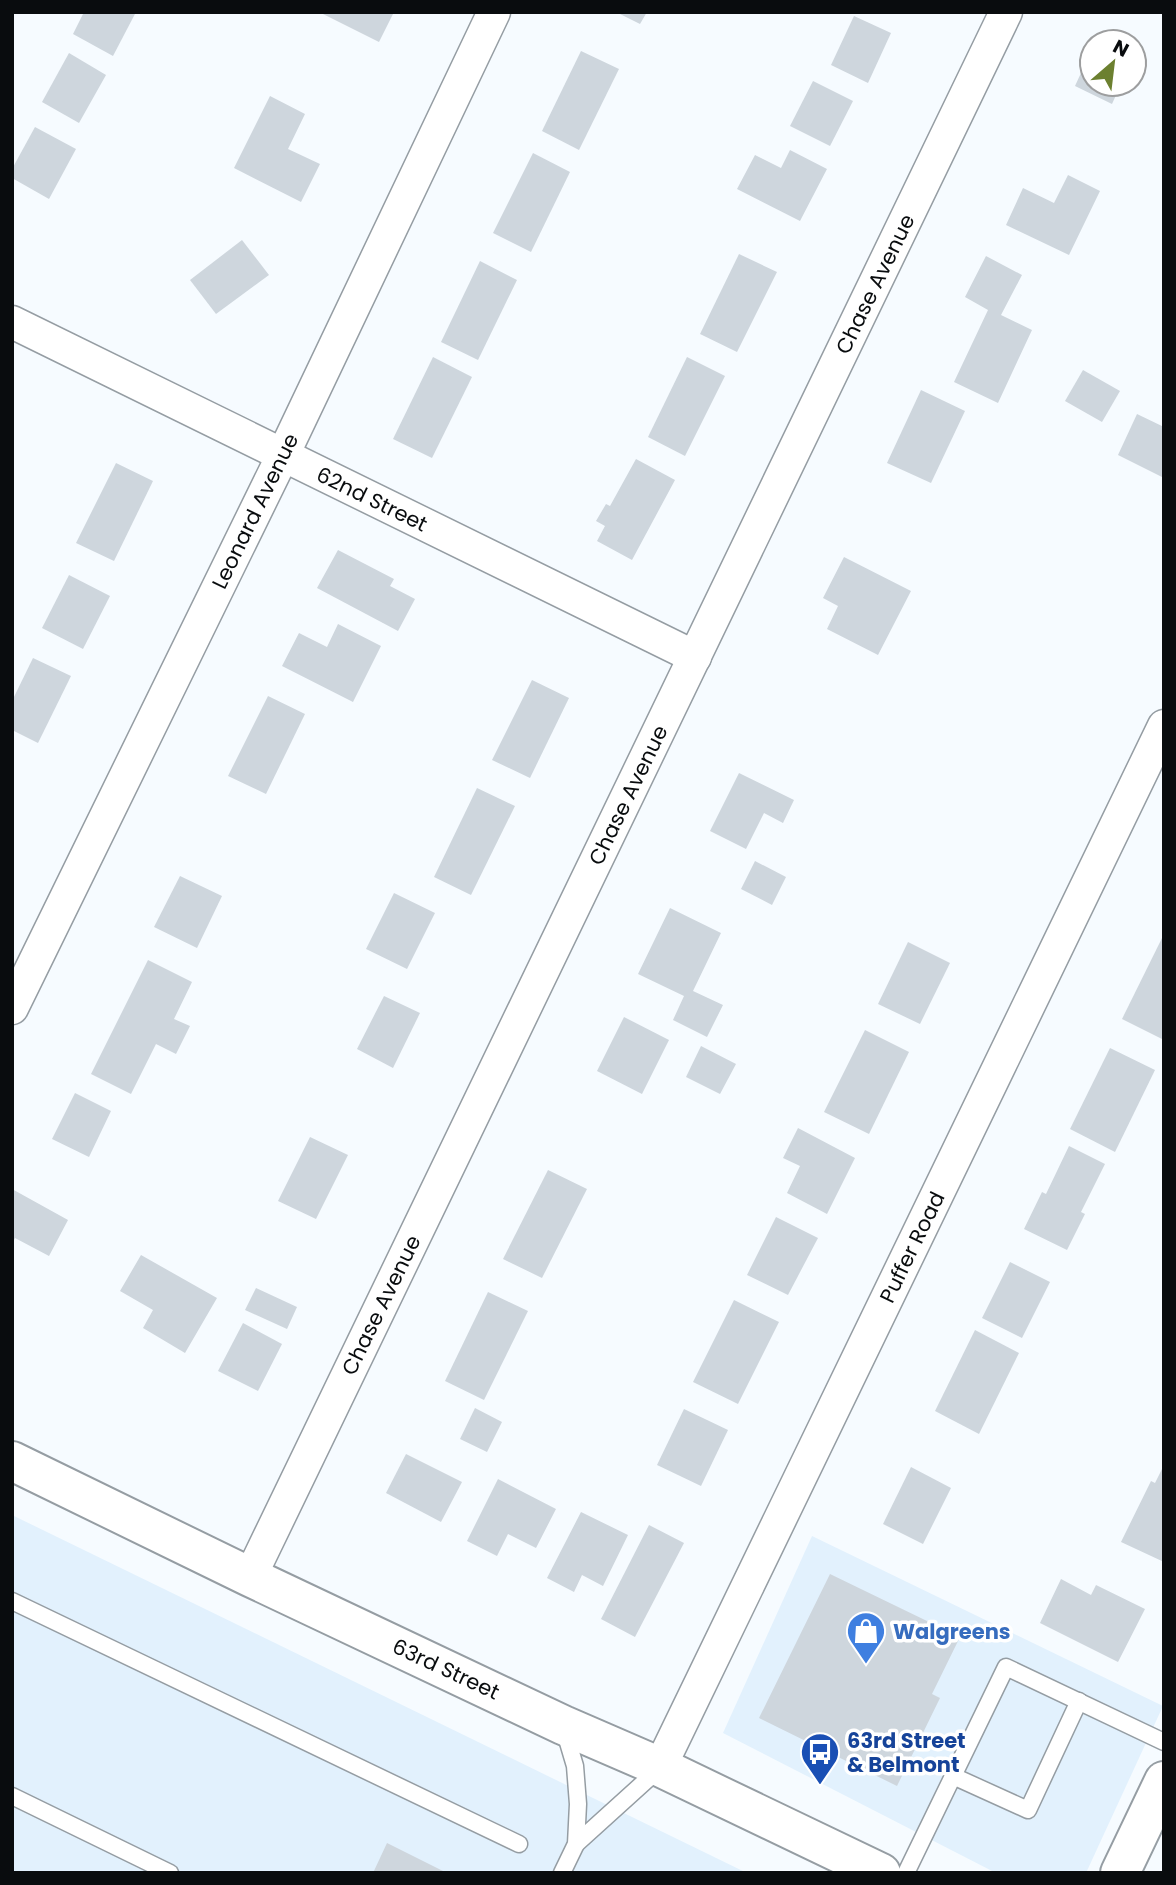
<svg xmlns="http://www.w3.org/2000/svg" width="1176" height="1885" font-family="Poppins,sans-serif">
  <style>
    .built { fill: #e2f1fd }
    .building { fill: #ced6dd }
    .lines { fill: none; stroke-linecap: round; stroke-linejoin: round }
    .lane-casing { stroke: #959da3; stroke-width: 19 }
    .street-casing { stroke: #959da3; stroke-width: 35 }
    .secondary-casing { stroke: #959da3; stroke-width: 42 }
    .lane { stroke: #fff; stroke-width: 16 }
    .street { stroke: #fff; stroke-width: 32 }
    .secondary { stroke: #fff; stroke-width: 38 }
    .labels { text-anchor: middle; dominant-baseline: central; stroke-width: 7; stroke-linejoin: round; paint-order: stroke }
    .street-label { font-size: 21px; fill: #090c0e; stroke: #fff }
    .shop-label { font-size: 21px; font-weight: bold; fill: #366cbe; stroke: #fff; text-anchor: start }
    .transit-label { font-size: 21px; font-weight: bold; fill: #164399; stroke: #fff; text-anchor: start }
  </style>
  <rect width="100%" height="100%" fill="#f6fbff"/>
  <g class="built">
    <polygon points="12,1515 747,1873 12,1873"/>
    <polygon points="812,1536 1163,1706 1086,1873 996,1873 723,1733"/>
  </g>
  <g class="building">
    <polygon points="84,12 136,12 113,56 73,34"/>
    <polygon points="319,12 394,12 379,42"/>
    <polygon points="616,12 647,12 640,24"/>
    <polygon points="854,16 891,33 868,83 831,65"/>
    <polygon points="1092,49 1092,84 1121,84 1112,104 1075,86"/>
    <polygon points="581,51 619,69 579,150 542,131"/>
    <polygon points="69,53 106,75 79,123 42,102"/>
    <polygon points="813,81 853,101 830,146 790,126"/>
    <polygon points="270,96 305,114 288,149 320,164 301,202 234,168"/>
    <polygon points="35,127 76,149 49,199 12,178 12,169"/>
    <polygon points="790,150 827,169 800,221 737,189 755,155 781,168"/>
    <polygon points="533,153 570,172 531,252 493,233"/>
    <polygon points="1068,175 1100,191 1069,255 1006,225 1023,188 1054,203"/>
    <polygon points="242,240 269,275 216,314 190,280"/>
    <polygon points="739,254 777,272 737,352 700,334"/>
    <polygon points="986,256 1022,275 1001,315 1032,330 998,403 954,382 988,310 965,297"/>
    <polygon points="480,261 517,280 478,360 441,342"/>
    <polygon points="433,357 472,377 432,458 393,439"/>
    <polygon points="687,357 725,376 685,456 648,437"/>
    <polygon points="1083,370 1120,391 1102,422 1065,401"/>
    <polygon points="921,390 965,411 931,483 887,463"/>
    <polygon points="1137,414 1164,427 1164,478 1118,455"/>
    <polygon points="636,459 675,480 632,560 597,541 605,526 596,521 606,504 610,506"/>
    <polygon points="116,463 153,481 114,561 76,543"/>
    <polygon points="338,550 394,579 390,586 415,599 398,631 317,588"/>
    <polygon points="844,557 911,591 878,655 827,629 838,606 823,598"/>
    <polygon points="69,575 110,596 83,649 42,628"/>
    <polygon points="338,624 381,646 353,702 282,666 299,633 327,647"/>
    <polygon points="33,658 71,676 38,743 12,730 12,701"/>
    <polygon points="532,680 569,698 530,778 492,760"/>
    <polygon points="268,696 305,714 266,794 228,776"/>
    <polygon points="739,773 794,800 783,823 764,813 746,849 710,831"/>
    <polygon points="477,788 515,806 471,895 434,877"/>
    <polygon points="755,861 786,877 772,905 741,889"/>
    <polygon points="180,876 222,896 197,948 154,927"/>
    <polygon points="394,893 435,913 407,969 366,949"/>
    <polygon points="670,908 721,933 693,991 723,1005 707,1037 673,1020 684,996 638,974"/>
    <polygon points="1164,934 1164,1040 1122,1019"/>
    <polygon points="908,942 950,963 920,1024 878,1004"/>
    <polygon points="148,960 192,982 174,1019 190,1026 176,1054 156,1044 131,1094 91,1074"/>
    <polygon points="384,996 420,1013 393,1068 357,1049"/>
    <polygon points="624,1017 669,1040 642,1094 597,1071"/>
    <polygon points="865,1030 909,1052 869,1134 824,1112"/>
    <polygon points="701,1046 736,1064 720,1094 686,1077"/>
    <polygon points="1110,1048 1155,1070 1115,1152 1070,1129"/>
    <polygon points="75,1093 111,1111 89,1157 52,1139"/>
    <polygon points="798,1128 855,1158 827,1214 787,1193 800,1166 783,1158"/>
    <polygon points="310,1137 348,1155 316,1219 278,1201"/>
    <polygon points="1069,1146 1105,1164 1081,1212 1085,1214 1067,1250 1024,1229 1042,1192 1046,1194"/>
    <polygon points="548,1170 587,1189 542,1278 503,1259"/>
    <polygon points="12,1189 68,1220 49,1256 15,1238 12,1244"/>
    <polygon points="776,1217 818,1238 788,1295 747,1275"/>
    <polygon points="141,1255 217,1298 185,1353 143,1328 153,1310 120,1291"/>
    <polygon points="1010,1262 1050,1282 1022,1338 982,1318"/>
    <polygon points="256,1288 297,1307 287,1329 245,1310"/>
    <polygon points="488,1292 528,1311 484,1400 445,1381"/>
    <polygon points="734,1300 779,1322 738,1404 693,1382"/>
    <polygon points="243,1323 282,1344 258,1391 218,1371"/>
    <polygon points="975,1330 1019,1353 979,1434 935,1411"/>
    <polygon points="475,1408 502,1422 487,1452 460,1439"/>
    <polygon points="684,1409 728,1430 701,1486 657,1465"/>
    <polygon points="406,1454 462,1482 441,1522 386,1493"/>
    <polygon points="1164,1465 1164,1562 1121,1542 1151,1481 1155,1483"/>
    <polygon points="911,1467 951,1488 923,1544 883,1524"/>
    <polygon points="498,1479 556,1509 536,1548 508,1534 497,1556 467,1541"/>
    <polygon points="581,1512 628,1535 603,1586 582,1575 574,1592 547,1578"/>
    <polygon points="649,1525 684,1543 635,1637 601,1619"/>
    <polygon points="830,1574 960,1637 932,1694 940,1698 897,1786 759,1718"/>
    <polygon points="1061,1579 1091,1595 1096,1585 1145,1609 1118,1662 1040,1623"/>
    <polygon points="387,1843 447,1873 373,1873"/>
  </g>
  <g class="lines">
    <g class="lane-casing">
      <g id="lane">
        <polyline points="12,1601 519,1844"/>
        <polyline points="953,1776 1028,1810 1079,1701"/>
        <polyline points="12,1796 170,1873"/>
        <polyline points="576,1844 660,1768"/>
        <polyline points="562,1873 576,1844 578,1804 575,1766 564,1729"/>
        <polyline points="906,1873 1006,1667 1164,1742"/>
      </g>
    </g>
    <g class="street-casing">
      <g id="street">
        <polyline points="12,322 695,657"/>
        <polyline points="12,1008 283,455 494,12"/>
        <polyline points="250,1577 1006,12"/>
        <polyline points="660,1767 1164,726"/>
      </g>
    </g>
    <g class="secondary-casing">
      <g id="secondary">
        <polyline points="12,1461 250,1577 563,1725 660,1767 881,1873"/>
        <polyline points="1120,1873 1164,1781"/>
      </g>
    </g>
    <use href="#lane" class="lane"/>
    <use href="#street" class="street"/>
    <use href="#secondary" class="secondary"/>
  </g>
  <defs>
    <g id="shop-pin" transform="scale(2.0125)"><path d="M0 17L-7.5 6A9.5 9.5 0 1 1 7.5 6Z" fill="#3f7fe0" stroke="#fff"/><path d="M-5-2.5h2.3a2.7 3.5 0 0 1 5.4 0H5L5.5 6h-11ZM-1.5-2.5h3a1.5 2.3 0 0 0-3 0Z" fill="#fff"/></g>
    <g id="bus-pin" transform="scale(2.0125)"><path d="M0 17L-7.5 6A9.5 9.5 0 1 1 7.5 6Z" fill="#1a4fb4" stroke="#fff"/><path d="M-5-6H5V4H4V6H2V4H-2V6H-4V4H-5ZM-3.5-4V0h7V-4ZM-3.5 1.2v1.5H-2V1.2ZM2 1.2v1.5H3.5V1.2Z" fill="#fff"/></g>
  </defs>
  <g fill-rule="evenodd">
    <use href="#shop-pin" x="866" y="1631"/>
    <use href="#bus-pin" x="820" y="1752"/>
  </g>
  <g class="labels">
    <g class="street-label">
      <text transform="translate(875 284) rotate(-64)">Chase Avenue</text>
      <text transform="translate(372 499) rotate(26)">62nd Street</text>
      <text transform="translate(255 511) rotate(-64)">Leonard Avenue</text>
      <text transform="translate(628 795) rotate(-64)">Chase Avenue</text>
      <text transform="translate(912 1247) rotate(-64)">Puffer Road</text>
      <text transform="translate(381 1305) rotate(-64)">Chase Avenue</text>
      <text transform="translate(446 1669) rotate(25)">63rd Street</text>
    </g>
    <g class="shop-label">
      <text x="893" y="1631">Walgreens</text>
    </g>
    <g class="transit-label">
      <text x="847" y="1740">63rd Street<tspan x="847" dy="24">&amp; Belmont</tspan></text>
    </g>
  </g>
  <rect width="1176" height="1885" fill="none" stroke="#090c0e" stroke-width="28"/>
  <g transform="translate(1113 63) rotate(28)"><circle r="33" fill="#ffffff" stroke="#9d9e9f" stroke-width="2"/>
  <path d="M0-5L12 26L0 18L-12 26Z" fill="#6c8030"/>
  <text y="-10" font-size="19" font-weight="bold" text-anchor="middle" fill="#090c0e">N</text>
  </g>
</svg>
